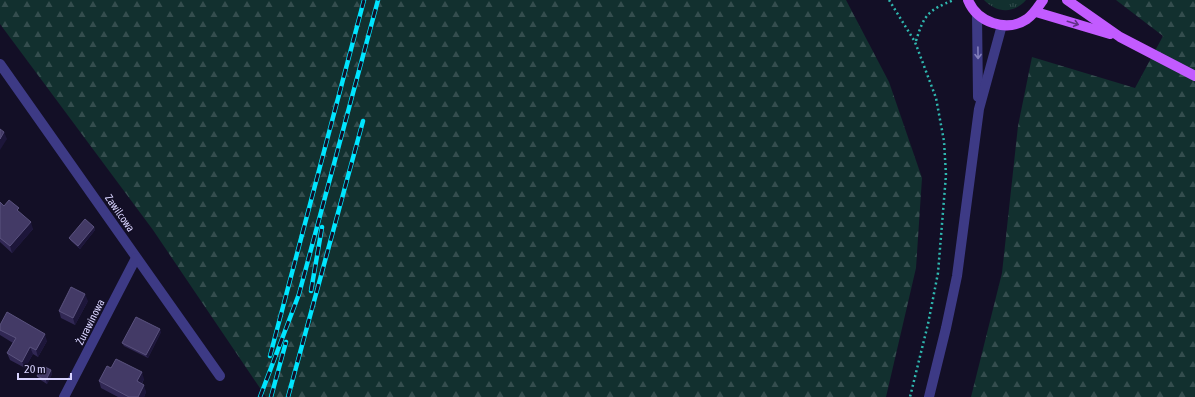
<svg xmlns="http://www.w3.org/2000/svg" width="1195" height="397" font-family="'Asap Condensed',sans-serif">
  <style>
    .grass { fill: url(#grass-tufts) }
    .forest { fill: url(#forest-firs) }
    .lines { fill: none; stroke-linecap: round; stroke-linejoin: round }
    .path { stroke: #2fb8b0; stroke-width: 2.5; stroke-dasharray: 2 3; stroke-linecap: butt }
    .minor { stroke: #3d3a85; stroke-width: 10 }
    .major { stroke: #c25bff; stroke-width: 10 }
    .rail-casing { stroke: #00e5ff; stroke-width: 4.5 }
    .rail { stroke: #130f26; stroke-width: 3; stroke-dasharray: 9; stroke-linecap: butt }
    .wall { fill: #312854 }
    .shaded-wall { fill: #1d163a }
    .building { fill: #433a66; stroke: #5a527e }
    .oneway { stroke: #623188 }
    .oneway2 { stroke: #837fbc }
    .labels { text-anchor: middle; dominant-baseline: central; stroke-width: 3; stroke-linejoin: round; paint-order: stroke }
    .street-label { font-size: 11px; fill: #d9d4ff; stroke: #130f26 }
  </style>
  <defs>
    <pattern id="grass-tufts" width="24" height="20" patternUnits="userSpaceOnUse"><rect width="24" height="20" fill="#12302f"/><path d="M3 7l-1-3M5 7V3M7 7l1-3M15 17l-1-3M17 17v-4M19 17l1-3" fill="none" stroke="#344d4e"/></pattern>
    <pattern id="forest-firs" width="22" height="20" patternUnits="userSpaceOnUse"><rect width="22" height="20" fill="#12302f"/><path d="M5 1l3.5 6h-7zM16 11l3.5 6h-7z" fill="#344d4e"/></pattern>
  </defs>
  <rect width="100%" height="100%" fill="#130f26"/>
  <path class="grass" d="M 984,0 L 1026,0 C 1014,14 996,13 984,0 Z"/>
  <g class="forest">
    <polygon points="0,0 846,0 889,82 922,178 916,268 886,397 266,397 153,230 0,24"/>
    <polygon points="1116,0 1195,0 1195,397 971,397 1002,273 1018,126 1032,57 1135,88 1163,36"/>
  </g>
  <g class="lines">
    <g class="path">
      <polyline points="889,0 915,42 936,98 944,141 946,175 938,273 928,324 910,397"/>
      <path d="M 916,41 C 924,15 928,10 954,0"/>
    </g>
    <g class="minor">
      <polyline points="977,14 978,97"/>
      <polyline points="0,64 220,376"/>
      <polyline points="64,397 136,258"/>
      <polyline points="929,397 946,328 957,276 979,109 1002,25"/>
    </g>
    <g class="major">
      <path d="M 968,0 C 977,22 1006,33 1027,19 C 1034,14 1038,7 1043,0"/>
      <polyline points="1067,0 1120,37 1195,76"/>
      <polyline points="1036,12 1110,34"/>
    </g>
    <g class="rail-casing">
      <g id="rail">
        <polyline points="311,291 322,227"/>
        <polyline points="270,356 364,0"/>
        <polyline points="260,397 299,294 378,0"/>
        <polyline points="271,397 286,342"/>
        <polyline points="288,397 363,121"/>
      </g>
    </g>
    <use href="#rail" class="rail"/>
  </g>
  <g class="wall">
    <polygon points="0,202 4,206 21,214 33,229 12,253 0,242"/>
    <polygon points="94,227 95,230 80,249 71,241 69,238"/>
    <polygon points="88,301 75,325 61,318 59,311"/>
    <polygon points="0,325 47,341 38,357 33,354 25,368 10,360 7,353 13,343 0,335"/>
    <polygon points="161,332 148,358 124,346 122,343"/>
    <polygon points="111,368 144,379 142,384 146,392 144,397 118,397 101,388 99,381"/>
    <polygon points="51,370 52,374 47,384 39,379 37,376"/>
  </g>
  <g class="shaded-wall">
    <polygon points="4,132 7,139 0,150 0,139"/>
    <polygon points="31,222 33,229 12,253 10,246"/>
    <polygon points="94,227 95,230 80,249 78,246"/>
    <polygon points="85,294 88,301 75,325 73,318"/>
    <polygon points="160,329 161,332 148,358 146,355"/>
    <polygon points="45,334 47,341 38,357 36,350"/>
    <polygon points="30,347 33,354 25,368 22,362"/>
    <polygon points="51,370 52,374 47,384 46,380"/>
    <polygon points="142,372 144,379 139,388 137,381"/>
    <polygon points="144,385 146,392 144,397 138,397"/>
  </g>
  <g class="building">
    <polygon points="0,129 4,132 0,139"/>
    <polygon points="9,200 19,208 17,210 31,222 10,246 0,238 0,202 4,206"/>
    <polygon points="85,219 94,227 78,246 69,238"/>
    <polygon points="71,287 85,294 73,318 59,311"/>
    <polygon points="7,312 45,334 36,350 30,347 22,362 7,353 16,338 0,330 0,325"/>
    <polygon points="136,317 160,329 146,355 122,343"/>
    <polygon points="116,359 142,372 137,381 144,385 138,397 129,397 99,381 107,366 111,368"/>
    <polygon points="43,366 51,370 46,380 37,376"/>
  </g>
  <defs><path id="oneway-shaft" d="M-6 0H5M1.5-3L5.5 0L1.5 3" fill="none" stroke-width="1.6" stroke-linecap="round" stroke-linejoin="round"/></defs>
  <use class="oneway" href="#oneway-shaft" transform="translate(1073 23) rotate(17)"/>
  <use class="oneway2" href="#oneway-shaft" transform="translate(978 53) rotate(89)"/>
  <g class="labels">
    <g class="street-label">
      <text transform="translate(120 213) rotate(55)">Zawilcowa</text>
      <text transform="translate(90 322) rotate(-63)">Żurawinowa</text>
    </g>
  </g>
  <path d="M18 373v6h53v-6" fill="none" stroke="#d9d4ff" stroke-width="2"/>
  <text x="24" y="373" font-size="12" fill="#d9d4ff" stroke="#130f26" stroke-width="3" paint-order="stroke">20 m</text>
</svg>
